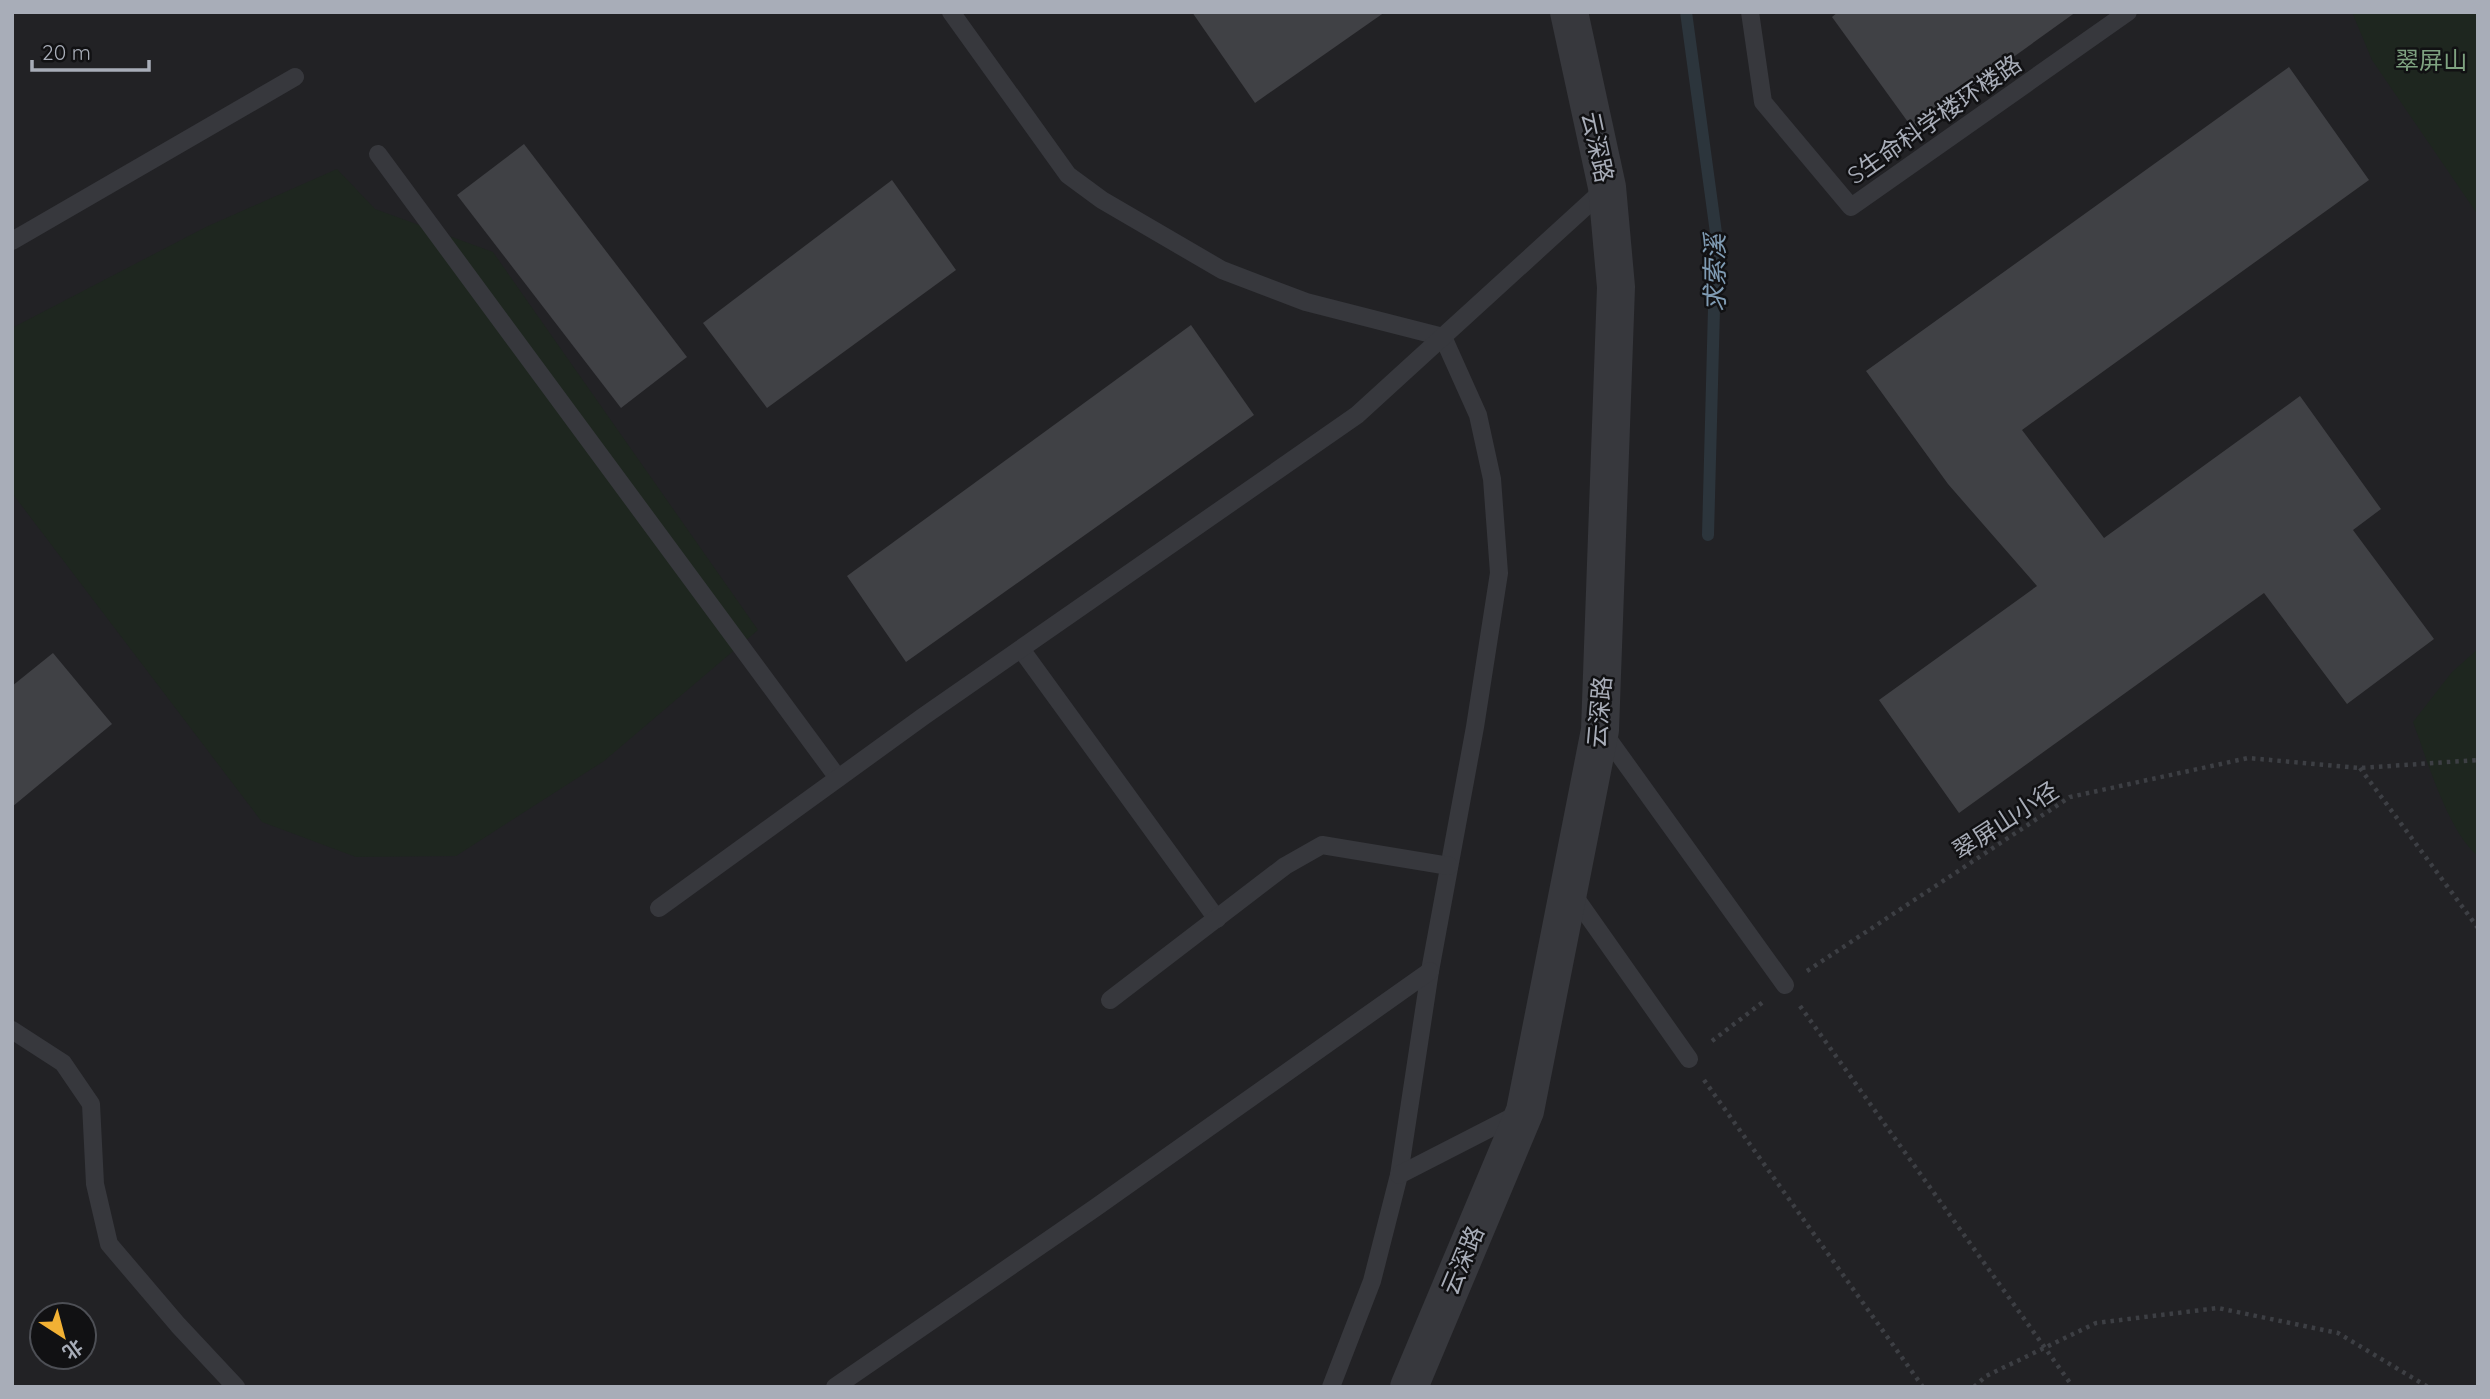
<svg xmlns="http://www.w3.org/2000/svg" width="2490" height="1399" font-family="Quicksand,'Noto Sans SC',sans-serif">
  <style>
    .built { fill: #222225; fill-rule: evenodd }
    .green { fill: #1e261f }
    .lines { fill: none; stroke-linecap: round; stroke-linejoin: round }
    .stream { stroke: #2c353c; stroke-width: 12 }
    .building { fill: #404145 }
    .path { stroke: #3d3f44; stroke-width: 4.5; stroke-dasharray: 3.5 5; stroke-linecap: butt }
    .service { stroke: #37383d; stroke-width: 18 }
    .tertiary { stroke: #37383d; stroke-width: 38 }
    .labels { text-anchor: middle; dominant-baseline: central; stroke-width: 5; stroke-linejoin: round; paint-order: stroke }
    .park-label { font-size: 24px; fill: #7fa381; stroke: #111113 }
    .street-label { font-size: 24px; fill: #a8adb8; stroke: #111113 }
    .water-label { font-size: 26px; font-style: italic; fill: #7f9bb3; stroke: #111113 }
  </style>
  <rect width="100%" height="100%" fill="#161618"/>
  <path class="built" d="M 12,12 L 2478,12 L 2478,1387 L 12,1387 ZM 42,1315 L 84,1315 L 84,1357 L 42,1357 Z"/>
  <g class="green">
    <polygon points="2352,12 2478,12 2478,215 2372,60"/>
    <polygon points="337,169 375,209 493,252 758,630 604,761 456,856 356,857 262,822 12,493 12,328 206,227"/>
    <path d="M 2478,649 L 2478,856 C 2448,832 2427,759 2413,722 L 2452,672 Z"/>
  </g>
  <g class="lines">
    <polyline class="stream" points="1686,12 1716,233 1708,535"/>
  </g>
  <g class="building">
    <polygon points="1192,12 1385,12 1255,103"/>
    <polygon points="1838,12 2076,12 1913,129 1832,17"/>
    <polygon points="2289,67 2369,180 2022,430 2104,538 2300,396 2381,509 2353,530 2434,639 2347,704 2264,593 1959,813 1879,700 2037,586 1948,484 1866,371"/>
    <polygon points="524,144 687,357 621,408 457,195"/>
    <polygon points="892,180 956,270 767,408 703,323"/>
    <polygon points="1191,325 1254,415 906,662 847,576"/>
    <polygon points="53,653 112,724 12,807 12,686"/>
  </g>
  <g class="lines">
    <g class="path">
      <polyline points="2360,768 2478,928"/>
      <polyline points="1807,971 2070,797 2248,758 2360,768 2478,760"/>
      <polyline points="1800,1006 2073,1387"/>
      <polyline points="1712,1041 1763,1002"/>
      <polyline points="1704,1080 1923,1387"/>
      <polyline points="1974,1387 1986,1376 2096,1323 2218,1308 2338,1333 2428,1387"/>
    </g>
    <g class="service">
      <polyline points="951,12 1068,175 1102,200 1222,270 1306,302 1443,337 1478,415 1492,479 1499,573 1475,727 1430,971 1399,1175 1372,1281 1331,1387"/>
      <polyline points="1750,12 1763,102 1851,207 2128,12"/>
      <polyline points="378,154 838,778"/>
      <polyline points="12,241 295,77"/>
      <polyline points="1021,649 1217,919"/>
      <polyline points="1603,732 1785,985"/>
      <polyline points="1572,893 1689,1059"/>
      <polyline points="659,908 924,716 1357,415 1607,187"/>
      <polyline points="1110,1000 1285,866 1322,845 1449,866"/>
      <polyline points="12,1030 63,1063 91,1104 95,1184 109,1244 178,1325 236,1387"/>
      <polyline points="1399,1175 1518,1114"/>
      <polyline points="835,1387 1095,1208 1430,971"/>
    </g>
    <polyline class="tertiary" points="1409,1387 1525,1111 1600,730 1616,287 1607,187 1569,12"/>
  </g>
  <g class="labels">
    <g class="park-label">
      <text x="2431" y="60">翠屏山</text>
    </g>
    <g class="street-label">
      <text transform="translate(1934 119) rotate(-35)">S生命科学楼环楼路</text>
      <text transform="translate(1598 147) rotate(78)">云深路</text>
      <text transform="translate(1599 712) rotate(-85)">云深路</text>
      <text transform="translate(2005 820) rotate(-33)">翠屏山小径</text>
      <text transform="translate(1462 1260) rotate(-67)">云深路</text>
    </g>
    <g class="water-label">
      <text transform="translate(1714 273) rotate(-90)">求索溪</text>
    </g>
  </g>
  <rect width="2490" height="1399" fill="none" stroke="#a8adb8" stroke-width="28"/>
  <g transform="translate(63 1336) rotate(144)"><circle r="33" fill="#111113" stroke="#4d4f55" stroke-width="2"/>
  <path d="M0-5L12 26L0 18L-12 26Z" fill="#f2b134"/>
  <text y="-10" font-size="19" font-weight="bold" text-anchor="middle" fill="#a8adb8">北</text>
  </g>
  <path d="M32 60v10h117v-10" fill="none" stroke="#a8adb8" stroke-width="3.5"/>
  <text x="42" y="60" font-size="21" fill="#a8adb8" stroke="#111113" stroke-width="5" paint-order="stroke">20 m</text>
</svg>
